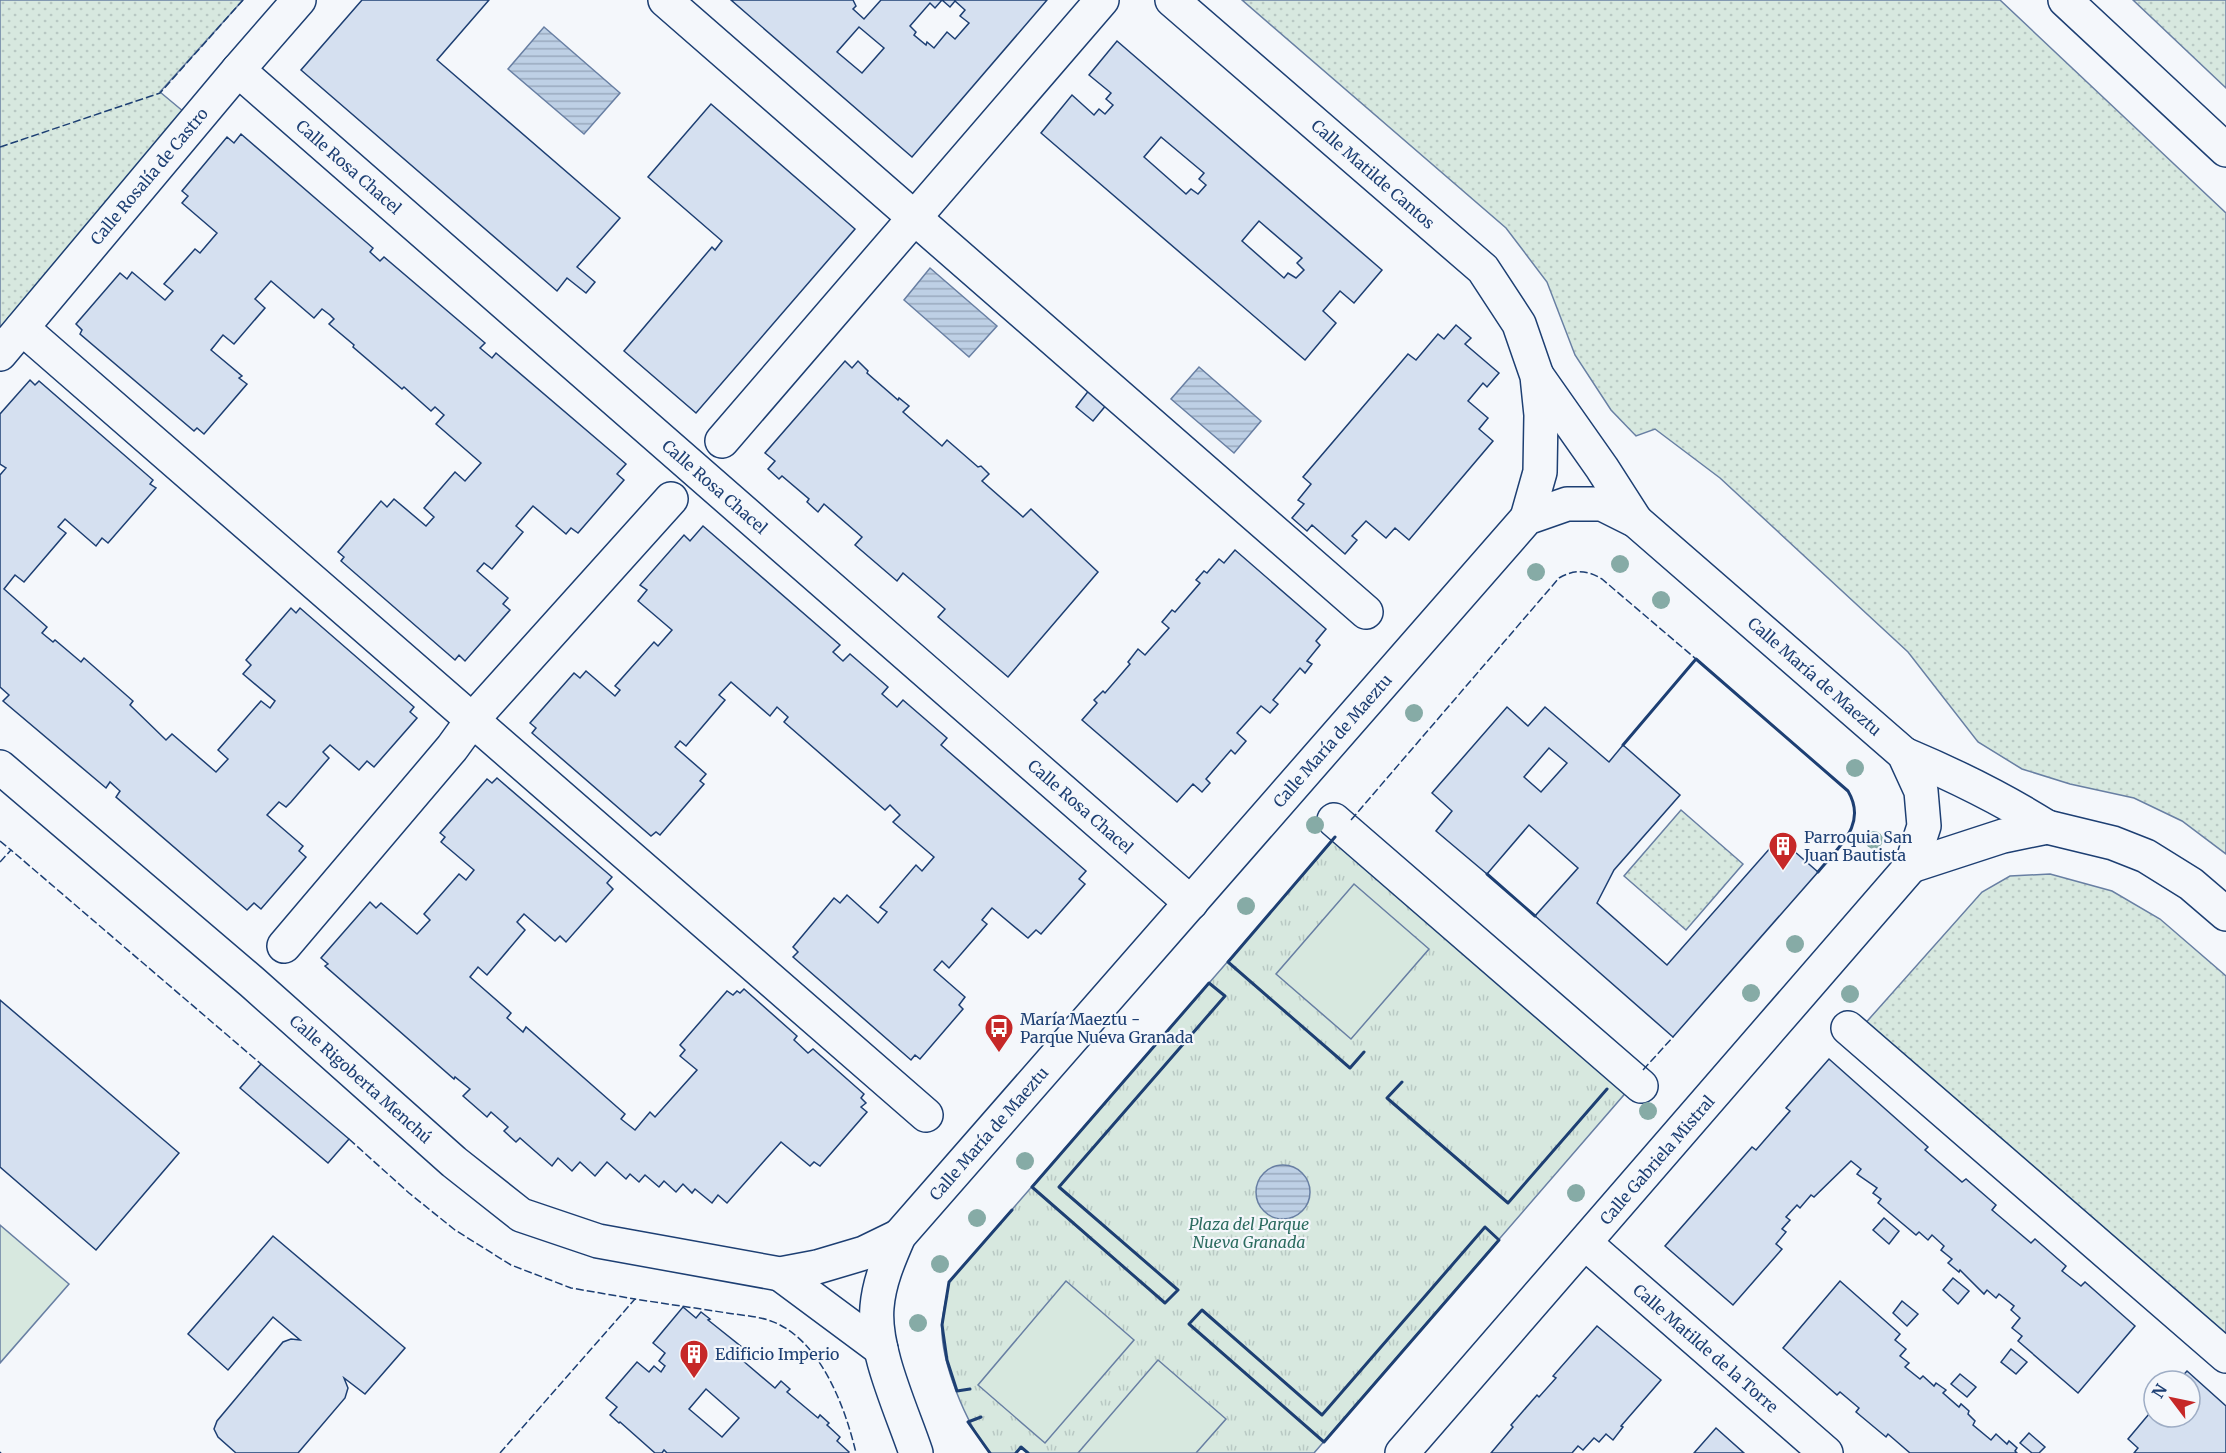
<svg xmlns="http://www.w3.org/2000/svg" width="2226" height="1453" font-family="Merriweather,serif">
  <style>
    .grass { fill: url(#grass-dots); stroke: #687fa3; stroke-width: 1.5 }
    .park { fill: url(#park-tufts); stroke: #687fa3; stroke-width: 1.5 }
    .pitch { fill: #d7e8df; stroke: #687fa3; stroke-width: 1.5 }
    .water { fill: url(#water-rules); stroke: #687fa3; stroke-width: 1.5 }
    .building { fill: #d5e0f0; stroke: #1d3f73; stroke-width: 1.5; fill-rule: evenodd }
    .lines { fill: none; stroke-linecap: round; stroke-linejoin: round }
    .street-casing { stroke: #1d3f73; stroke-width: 36 }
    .secondary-casing { stroke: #1d3f73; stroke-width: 36 }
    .street { stroke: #f4f7fb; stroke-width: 33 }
    .secondary { stroke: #f4f7fb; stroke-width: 33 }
    .fence { stroke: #1d3f73; stroke-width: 1.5; stroke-dasharray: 8 3; stroke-linecap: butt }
    .wall { stroke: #1d3f73; stroke-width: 3 }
    .tree { fill: #86aba6 }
    .labels { text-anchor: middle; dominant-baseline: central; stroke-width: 4.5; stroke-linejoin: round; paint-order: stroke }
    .street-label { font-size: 16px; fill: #1d3f73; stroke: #f4f7fb }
    .poi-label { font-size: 16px; fill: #1d3f73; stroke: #f4f7fb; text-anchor: start }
    .park-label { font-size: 16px; font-style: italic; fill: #2c6c60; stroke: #f4f7fb }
  </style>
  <defs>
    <pattern id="grass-dots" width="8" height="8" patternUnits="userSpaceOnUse" patternTransform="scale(1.5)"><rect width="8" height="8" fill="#d7e8df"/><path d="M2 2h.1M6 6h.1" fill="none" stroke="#b8c8c3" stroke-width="1.8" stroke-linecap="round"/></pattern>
    <pattern id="park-tufts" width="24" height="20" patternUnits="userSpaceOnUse" patternTransform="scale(1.5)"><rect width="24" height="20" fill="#d7e8df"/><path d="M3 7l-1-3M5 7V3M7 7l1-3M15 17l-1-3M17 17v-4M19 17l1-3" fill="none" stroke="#b8c8c3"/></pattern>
    <pattern id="water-rules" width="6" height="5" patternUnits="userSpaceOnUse" patternTransform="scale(1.5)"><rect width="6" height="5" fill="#bed0e5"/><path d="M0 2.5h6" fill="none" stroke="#9aaabe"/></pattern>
  </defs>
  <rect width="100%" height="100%" fill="#f4f7fb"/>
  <g class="grass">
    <polygon points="0,0 243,0 160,92 184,112 0,329"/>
    <polygon points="1242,0 2000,0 2226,213 2226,854 2182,821 2134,798 2070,784 2022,769 1978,742 1908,652 1720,478 1655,429 1636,436 1611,410 1575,355 1547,282 1506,228"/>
    <polygon points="2133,0 2226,0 2226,88"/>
    <polygon points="1681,810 1743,864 1686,930 1624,876"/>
    <polygon points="2050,874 2112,891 2160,919 2226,976 2226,1343 1862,1027 1982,892 2010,876"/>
  </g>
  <path class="park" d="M 1336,837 L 1629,1089 L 1314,1453 L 1028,1453 L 1021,1448 L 1016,1453 L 990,1453 C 966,1424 940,1361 942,1324 C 943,1310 947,1296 949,1282 Z"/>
  <g class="pitch">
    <polygon points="1354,884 1429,949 1351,1039 1276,974"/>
    <polygon points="0,1225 69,1284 0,1363"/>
    <polygon points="1066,1281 1134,1340 1045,1443 978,1385"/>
    <polygon points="1158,1360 1226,1419 1196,1453 1078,1453"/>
  </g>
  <g class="water">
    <polygon points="544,27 620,93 584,134 508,69"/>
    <polygon points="930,268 997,326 969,357 904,300"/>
    <polygon points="1199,367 1261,421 1234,453 1171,399"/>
    <circle cx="1283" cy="1192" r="27"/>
  </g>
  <g class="building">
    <polygon points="362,0 489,0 437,60 620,218 577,267 595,282 586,293 567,278 557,291 301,70"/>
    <path d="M 731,0 L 853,0 L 856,6 L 853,9 L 864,19 L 881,0 L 1047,0 L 912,157 ZM 942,0 L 950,7 L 955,1 L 965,10 L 960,16 L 969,23 L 955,39 L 947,32 L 934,48 L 927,42 L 926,45 L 914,35 L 916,32 L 910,26 L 930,3 L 935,8 ZM 859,27 L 884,48 L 862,73 L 837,52 Z"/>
    <path d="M 1117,41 L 1382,270 L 1354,303 L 1340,291 L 1323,311 L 1336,323 L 1305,360 L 1041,133 L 1072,95 L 1094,115 L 1099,109 L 1105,114 L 1113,105 L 1106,99 L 1111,93 L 1089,75 ZM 1161,137 L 1204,173 L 1199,179 L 1206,185 L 1198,194 L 1191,189 L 1186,194 L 1144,157 ZM 1259,221 L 1302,258 L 1297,263 L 1304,270 L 1296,278 L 1288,273 L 1284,278 L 1242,241 Z"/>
    <polygon points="711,104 855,229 696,413 624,351 712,247 715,250 722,241 648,177"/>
    <polygon points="241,134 373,248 370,252 380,261 384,257 485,343 480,348 492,358 496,353 626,464 617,474 624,480 578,533 571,528 566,534 533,506 516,526 523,532 492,569 484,563 477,571 508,598 503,604 510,610 465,661 459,655 455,660 341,561 344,557 338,552 381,501 387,507 394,499 426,526 434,517 424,508 455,472 465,481 481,463 436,424 444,415 435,407 431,411 404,387 402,389 353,347 354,345 329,324 334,319 330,315 322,309 314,318 271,281 255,299 265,308 234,344 223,335 211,350 242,376 239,378 247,384 204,434 197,428 194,431 80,334 82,330 76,324 120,273 127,279 132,272 165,300 173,291 164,284 195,249 200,253 217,233 182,203 188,196 182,191 227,137 234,143"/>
    <polygon points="1456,325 1471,338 1465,344 1499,373 1487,387 1483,383 1468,401 1488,418 1479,429 1493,441 1409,540 1395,528 1386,538 1366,521 1352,536 1357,540 1345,554 1312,525 1307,531 1292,518 1304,504 1298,500 1311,484 1303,477 1408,354 1416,360 1438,334 1444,339"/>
    <polygon points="845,361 852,368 858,361 868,371 867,373 898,400 899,398 909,406 903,412 942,446 947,440 978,467 981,466 989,474 982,481 1023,517 1031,509 1098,572 1008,677 938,617 945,609 903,573 897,581 855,545 862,537 824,504 818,512 807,502 809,499 782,476 779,479 768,469 775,461 765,453"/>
    <polygon points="30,380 35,385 39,381 153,480 150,484 156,488 108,543 102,538 96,546 65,519 58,527 66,533 24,582 15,575 4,589 47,627 42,633 53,642 55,640 81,662 84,658 133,701 130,705 166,740 172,734 216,772 228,759 218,750 261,701 270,708 275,701 243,674 251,665 246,660 291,608 296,613 300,608 414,707 410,712 417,718 374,767 367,761 359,770 330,745 323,752 329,758 291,802 286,807 279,802 267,815 303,846 299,851 306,857 261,909 254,903 247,910 116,797 120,791 110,782 106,788 3,701 9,695 0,687 0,475 6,468 0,464 0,414"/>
    <polygon points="1090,389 1107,404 1093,421 1076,407"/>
    <polygon points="703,526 840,645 833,652 843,661 850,654 888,687 882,694 897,707 903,700 947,738 941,745 1086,871 1079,879 1085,884 1041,934 1036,930 1028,938 992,908 982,920 987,924 949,968 942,961 934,970 965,997 959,1005 963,1009 920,1059 915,1055 911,1060 793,957 798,952 793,947 834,898 840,903 847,895 878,923 887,912 880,907 916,865 922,871 934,857 893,822 900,815 890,805 885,810 784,722 788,717 777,707 770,716 731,682 719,695 725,700 686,746 680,741 675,747 706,774 700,781 704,784 660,835 656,832 651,836 532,733 536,728 530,723 574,673 580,678 586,671 615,696 620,690 615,686 654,642 658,646 672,630 638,601 647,590 640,585 684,535 690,541"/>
    <polygon points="1235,550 1326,629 1316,641 1320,645 1307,661 1312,664 1305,673 1300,668 1273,700 1278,704 1270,713 1261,706 1237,733 1246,741 1235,754 1231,750 1206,779 1210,783 1202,792 1193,784 1177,802 1082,720 1097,703 1094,700 1103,691 1105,693 1130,664 1128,662 1138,649 1145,655 1169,628 1162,622 1172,610 1175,612 1200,583 1196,580 1204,571 1207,573 1219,559 1224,563"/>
    <path d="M 1507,707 L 1528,726 L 1545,707 L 1609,762 L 1623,745 L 1680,795 L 1614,870 L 1597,903 L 1667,965 L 1779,838 L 1818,872 L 1673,1037 L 1535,916 L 1578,868 L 1529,825 L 1487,874 L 1436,831 L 1452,811 L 1432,793 ZM 1549,748 L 1567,763 L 1541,792 L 1524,777 Z"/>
    <polygon points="497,778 612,877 607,883 613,889 566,942 560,936 555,941 524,914 517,922 525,930 487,975 478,967 470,977 511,1013 507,1018 523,1032 526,1027 625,1114 621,1119 635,1130 650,1112 655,1117 697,1070 680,1056 685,1050 680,1045 727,991 733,995 737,991 740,993 744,989 797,1036 794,1040 808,1053 813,1049 864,1094 861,1098 866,1103 861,1107 867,1112 820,1166 814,1162 810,1166 781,1142 727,1203 718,1195 712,1203 695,1189 692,1193 683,1184 676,1192 664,1181 659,1187 645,1175 639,1182 630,1174 626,1179 607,1162 595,1176 580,1162 572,1171 558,1158 552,1166 520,1138 516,1142 504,1131 508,1127 491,1112 487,1117 463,1096 470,1089 455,1077 454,1079 325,966 328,964 321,958 370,902 376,908 381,903 417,934 430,920 424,914 459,874 466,880 474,870 441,842 445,837 440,833 487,779 492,783"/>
    <polygon points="0,1000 179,1153 96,1250 0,1167"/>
    <polygon points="1829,1059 1928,1147 1925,1150 1962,1182 1966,1179 1996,1205 1992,1210 2031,1243 2035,1239 2066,1266 2062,1271 2081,1286 2085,1282 2135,1326 2078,1393 2018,1341 2022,1336 2012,1328 2020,1318 2011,1310 2014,1306 1999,1294 1996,1298 1987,1290 1984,1294 1960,1270 1959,1272 1948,1263 1952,1259 1941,1250 1944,1246 1932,1235 1928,1240 1919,1232 1916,1235 1878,1203 1881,1199 1873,1193 1877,1188 1857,1174 1861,1169 1851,1161 1814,1197 1811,1195 1800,1208 1797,1205 1786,1217 1790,1220 1782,1229 1786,1232 1776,1244 1782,1249 1733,1305 1665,1246 1752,1147 1756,1150 1790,1111 1786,1108"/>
    <polygon points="261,1064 349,1139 328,1163 240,1088"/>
    <polygon points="1884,1218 1899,1231 1889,1244 1873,1230"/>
    <polygon points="273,1236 405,1348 365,1394 344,1378 348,1388 345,1398 298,1453 236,1453 218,1437 214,1429 217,1421 283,1342 291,1339 300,1340 273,1317 228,1370 188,1334"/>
    <polygon points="1953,1278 1969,1291 1958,1304 1943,1290"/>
    <polygon points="1840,1281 1900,1334 1895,1340 1906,1349 1900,1356 1909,1363 1905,1367 1920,1379 1923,1376 1934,1386 1936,1383 1946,1390 1943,1393 1959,1407 1961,1404 1969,1411 1968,1414 1975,1421 1973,1425 1991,1440 1996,1434 2007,1444 2009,1441 2017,1448 2015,1451 2017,1453 1910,1453 1888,1434 1886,1437 1856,1412 1859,1408 1840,1392 1837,1395 1783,1348"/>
    <polygon points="1902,1301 1918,1314 1907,1326 1893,1313"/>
    <path d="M 683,1307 L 696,1318 L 701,1312 L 710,1319 L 708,1320 L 748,1352 L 742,1360 L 775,1388 L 781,1381 L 790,1389 L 787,1392 L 818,1418 L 820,1415 L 829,1423 L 827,1425 L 840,1437 L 837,1441 L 849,1452 L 848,1453 L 667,1453 L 664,1450 L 662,1453 L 655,1453 L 620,1422 L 619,1423 L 610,1415 L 617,1407 L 606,1398 L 637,1362 L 649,1372 L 654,1366 L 661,1372 L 665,1366 L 659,1361 L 665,1353 L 653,1343 ZM 706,1389 L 739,1418 L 722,1437 L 689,1409 Z"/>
    <polygon points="1597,1326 1661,1380 1621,1426 1623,1427 1613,1440 1606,1434 1599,1442 1594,1438 1583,1450 1578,1446 1572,1453 1491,1453 1513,1427 1511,1425 1537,1395 1539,1397 1556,1378 1553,1376"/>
    <polygon points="2011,1349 2027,1362 2016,1374 2001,1362"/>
    <polygon points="2187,1371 2226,1406 2226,1453 2134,1453 2138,1448 2128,1439 2154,1408 2154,1417 2190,1417 2190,1381 2178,1381"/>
    <polygon points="1960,1374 1976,1387 1967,1397 1951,1384"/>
    <polygon points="1716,1428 1744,1453 1694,1453"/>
    <polygon points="2029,1433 2045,1447 2039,1453 2032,1453 2020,1443"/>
  </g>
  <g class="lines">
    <g class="street-casing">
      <g id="street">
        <polyline points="665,0 1366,612"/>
        <polyline points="2065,0 2226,150"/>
        <polyline points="22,328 926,1115"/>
        <path id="s1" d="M 0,354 L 238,70"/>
        <polyline points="722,441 1102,0"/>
        <polyline points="1334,820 1641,1086"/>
        <polyline points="284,946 452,748 473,719 671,499"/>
        <polyline points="1848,1028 2226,1356"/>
      </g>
    </g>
    <g class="secondary-casing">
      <g id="secondary">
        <path id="s2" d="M 299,0 L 238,70 L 1191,903"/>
        <path id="s3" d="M 1172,0 L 1483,269 L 1519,324 L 1537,376 L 1541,415 L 1540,472 L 1527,518"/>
        <polyline points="1538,377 1602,468 1636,521"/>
        <path d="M 1904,754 C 1954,775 2001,798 2047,827"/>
        <path id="s4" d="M 0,767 L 252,982 L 454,1162 L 521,1215 L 598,1241 L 780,1274 L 817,1267 L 864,1253 L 899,1236"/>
        <polyline points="1911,866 2003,836 2047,827 2113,843 2146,856 2191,884 2226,914"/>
        <path id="s5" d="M 1585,1243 L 1826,1453"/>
        <polyline points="780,1274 881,1349"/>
        <path id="s6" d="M 916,1453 C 902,1411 873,1350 877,1307 C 879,1282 889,1259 899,1236 L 1527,518 L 1567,504 L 1602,504 L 1636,521 L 1904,754 L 1921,791 L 1924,826 L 1911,866 L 1402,1453"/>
      </g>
    </g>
    <use href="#street" class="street"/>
    <use href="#secondary" class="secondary"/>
    <g class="fence">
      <polyline points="0,147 160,93 243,0"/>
      <path d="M 1351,820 L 1559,578 C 1575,569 1587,570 1602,579 L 1696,659"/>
      <polyline points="0,841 11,850"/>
      <polyline points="0,862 11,850 261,1064"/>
      <polyline points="1643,1070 1673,1037"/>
      <polyline points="349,1139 409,1193 455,1230 511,1265 571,1288 635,1299"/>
      <polyline points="0,1452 1,1453"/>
      <path d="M 500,1453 L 635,1299 C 666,1304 696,1308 727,1313 C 740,1315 755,1316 768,1320 C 819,1336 845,1406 856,1453"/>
    </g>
    <g class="wall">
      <path d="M 1623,745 L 1696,659 L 1848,791 C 1868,825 1838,847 1818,872"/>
      <polyline points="1335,837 1228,962 1350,1068 1364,1052"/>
      <polyline points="1487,874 1535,916"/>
      <polygon points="1209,983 1225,996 1059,1187 1178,1290 1165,1303 1032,1187"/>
      <polyline points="1402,1082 1387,1098 1508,1203 1607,1089"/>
      <polygon points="1485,1227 1499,1240 1324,1442 1189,1324 1202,1310 1322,1415"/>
      <polyline points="970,1389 957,1391 947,1360 942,1325 949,1282 1012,1210"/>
      <polyline points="981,1417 968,1422 990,1453"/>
      <polyline points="1016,1453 1021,1447 1028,1453"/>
    </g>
  </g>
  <g class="tree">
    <circle cx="1620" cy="564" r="9"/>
    <circle cx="1536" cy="572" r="9"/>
    <circle cx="1661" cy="600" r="9"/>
    <circle cx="1414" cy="713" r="9"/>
    <circle cx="1855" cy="768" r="9"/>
    <circle cx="1315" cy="825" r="9"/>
    <circle cx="1874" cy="840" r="9"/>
    <circle cx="1246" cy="906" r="9"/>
    <circle cx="1795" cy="944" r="9"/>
    <circle cx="1751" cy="993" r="9"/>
    <circle cx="1850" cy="994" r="9"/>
    <circle cx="1648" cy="1111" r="9"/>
    <circle cx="1025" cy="1161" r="9"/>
    <circle cx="1576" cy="1193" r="9"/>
    <circle cx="977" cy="1218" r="9"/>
    <circle cx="940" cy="1264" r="9"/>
    <circle cx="918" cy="1323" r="9"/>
  </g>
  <defs>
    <g id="building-pin" transform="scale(1.5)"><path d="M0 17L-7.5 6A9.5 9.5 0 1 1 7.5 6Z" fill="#c62828" stroke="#f4f7fb"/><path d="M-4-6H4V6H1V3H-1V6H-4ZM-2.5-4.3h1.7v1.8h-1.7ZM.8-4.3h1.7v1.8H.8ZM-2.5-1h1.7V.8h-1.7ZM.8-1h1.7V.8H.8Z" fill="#fff"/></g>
    <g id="bus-pin" transform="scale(1.5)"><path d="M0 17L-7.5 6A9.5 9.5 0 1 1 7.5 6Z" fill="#c62828" stroke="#f4f7fb"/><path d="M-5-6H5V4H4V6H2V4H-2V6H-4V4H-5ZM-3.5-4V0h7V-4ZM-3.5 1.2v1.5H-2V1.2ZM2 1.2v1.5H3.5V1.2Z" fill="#fff"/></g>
  </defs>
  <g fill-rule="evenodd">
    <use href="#building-pin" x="1783" y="846"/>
    <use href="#bus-pin" x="999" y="1028"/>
    <use href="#building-pin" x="694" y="1354"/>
  </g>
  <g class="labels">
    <g class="street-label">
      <text stroke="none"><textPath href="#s2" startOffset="240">Calle Rosa Chacel</textPath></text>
      <text stroke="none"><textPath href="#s3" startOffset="266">Calle Matilde Cantos</textPath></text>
      <text stroke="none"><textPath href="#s1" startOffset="232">Calle Rosalía de Castro</textPath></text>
      <text stroke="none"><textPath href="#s2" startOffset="726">Calle Rosa Chacel</textPath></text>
      <text stroke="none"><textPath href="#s6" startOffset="1533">Calle María de Maeztu</textPath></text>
      <text stroke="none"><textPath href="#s6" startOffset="885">Calle María de Maeztu</textPath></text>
      <text stroke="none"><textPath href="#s2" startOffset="1212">Calle Rosa Chacel</textPath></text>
      <text stroke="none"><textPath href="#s4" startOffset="477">Calle Rigoberta Menchú</textPath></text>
      <text stroke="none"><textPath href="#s6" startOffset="363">Calle María de Maeztu</textPath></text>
      <text transform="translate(1657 1160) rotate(-49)">Calle Gabriela Mistral</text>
      <text stroke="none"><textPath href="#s5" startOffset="160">Calle Matilde de la Torre</textPath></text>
    </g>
    <g class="poi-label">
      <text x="1804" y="837">Parroquia San<tspan x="1804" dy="18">Juan Bautista</tspan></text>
      <text x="1020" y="1019">María Maeztu -<tspan x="1020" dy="18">Parque Nueva Granada</tspan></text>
      <text x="715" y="1354">Edificio Imperio</text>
    </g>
    <g class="park-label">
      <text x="1249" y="1224">Plaza del Parque<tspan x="1249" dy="18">Nueva Granada</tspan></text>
    </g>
  </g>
  <g transform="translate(2172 1399) rotate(302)"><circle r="28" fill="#f4f7fb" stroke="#9eadc5" stroke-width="1.5"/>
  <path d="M0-4.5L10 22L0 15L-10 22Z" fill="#c62828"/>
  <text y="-9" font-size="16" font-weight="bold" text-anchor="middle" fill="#1d3f73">N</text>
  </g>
</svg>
